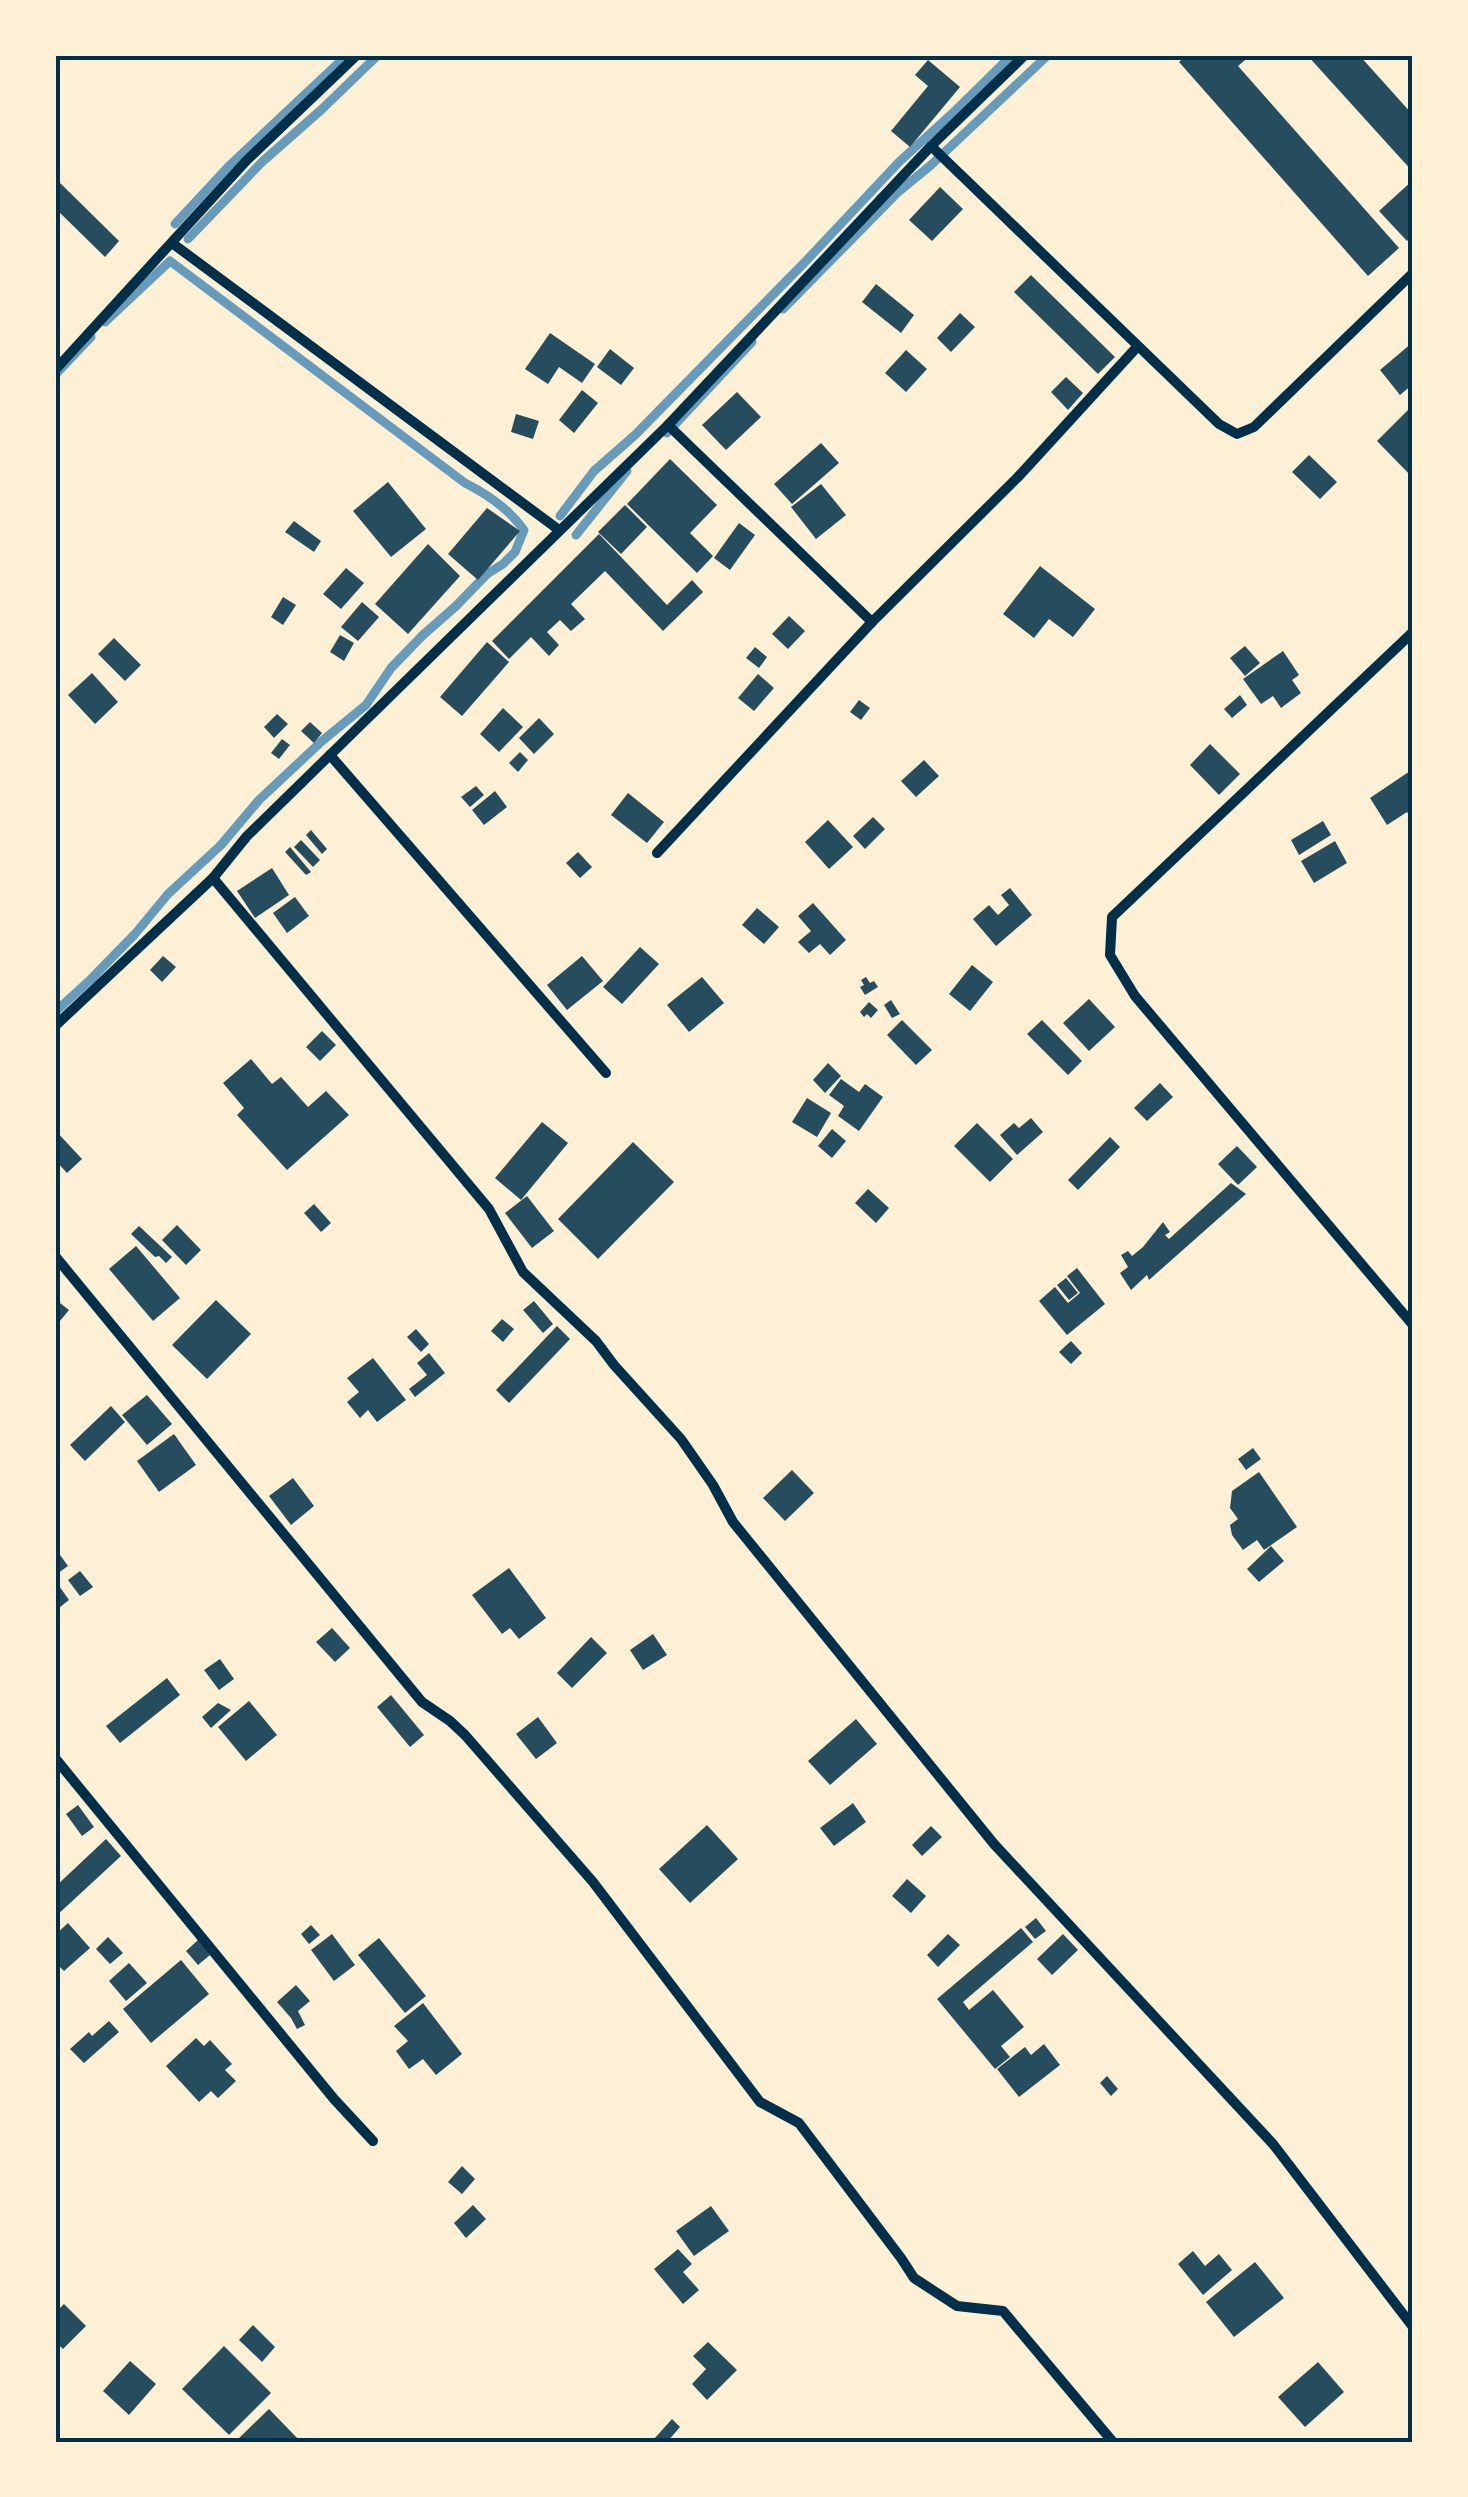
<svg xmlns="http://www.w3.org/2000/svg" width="1468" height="2497" font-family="'Libre Baskerville',serif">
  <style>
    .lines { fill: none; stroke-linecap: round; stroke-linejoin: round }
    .stream { stroke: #669bbc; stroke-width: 9 }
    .building { fill: #264d5e }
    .minor { stroke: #003049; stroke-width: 10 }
    .neatline { fill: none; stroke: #003049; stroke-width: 4 }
  </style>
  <rect width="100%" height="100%" fill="#fdf0d5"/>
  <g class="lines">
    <g class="stream">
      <polyline points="175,224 228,167 347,55"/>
      <polyline points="188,239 262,162 321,110 378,55"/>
      <polyline points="783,309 897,193 931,165 1048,55"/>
      <polyline points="55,375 91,337"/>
      <polyline points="667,433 752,342"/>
      <polyline points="560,516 594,471 635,435 805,262 899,162 956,110 1012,55"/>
      <polyline points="576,535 627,471"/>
      <path d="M 55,1012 L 91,979 L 135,934 L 168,894 L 221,845 L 259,800 L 322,741 L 366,705 L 391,668 L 423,635 L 456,606 L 487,574 L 503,564 L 515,552 L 524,530 C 509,509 487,494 465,483 L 170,261 L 105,322"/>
    </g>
  </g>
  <g class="building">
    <polygon points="1187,55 1251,55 1238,66 1399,248 1368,276 1179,62"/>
    <polygon points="1307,55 1359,55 1413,115 1413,172"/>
    <polygon points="928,60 960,87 910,147 891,131 928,86 915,75"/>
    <polygon points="55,178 119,241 105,257 55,208"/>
    <polygon points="1413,180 1413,235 1407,241 1379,211"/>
    <polygon points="940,187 963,209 932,241 909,220"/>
    <polygon points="1031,275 1115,357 1098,374 1014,292"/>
    <polygon points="876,284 914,315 901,333 862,302"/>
    <polygon points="960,313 975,327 951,352 937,338"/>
    <polygon points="550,333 595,364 582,383 559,367 548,384 525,369"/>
    <polygon points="1413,342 1413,384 1400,395 1380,370"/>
    <polygon points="610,349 634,368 621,385 597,367"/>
    <polygon points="906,350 927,369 906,392 885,373"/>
    <polygon points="1066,377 1083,393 1068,410 1051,392"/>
    <polygon points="582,390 598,403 574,433 559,420"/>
    <polygon points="737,392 761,417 726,450 702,425"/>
    <polygon points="1413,405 1413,478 1377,441"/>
    <polygon points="516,414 539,421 533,439 511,432"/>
    <polygon points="821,443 839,463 792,504 774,484"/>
    <polygon points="1309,455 1337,482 1320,499 1292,472"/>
    <polygon points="670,459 717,505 690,533 713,556 697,573 627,504"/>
    <polygon points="388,482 426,529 391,557 353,511"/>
    <polygon points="821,484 846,515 816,539 791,507"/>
    <polygon points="625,505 647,527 621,554 598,532"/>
    <polygon points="487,508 520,531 478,580 448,554"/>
    <polygon points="294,521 321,541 314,552 285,532"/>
    <polygon points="739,523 755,535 730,570 714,558"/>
    <polygon points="599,534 667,605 692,580 703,592 663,631 605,571 571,604 585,619 571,631 560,620 547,632 559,645 549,656 531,637 509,659 492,641"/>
    <polygon points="428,544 460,576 408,634 375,604"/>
    <polygon points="1040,566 1095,609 1073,637 1049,619 1034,638 1003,614"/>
    <polygon points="346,568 364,583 341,609 323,594"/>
    <polygon points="283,597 296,605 283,625 271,617"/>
    <polygon points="362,602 379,617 358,641 341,627"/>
    <polygon points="789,616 805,631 788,649 772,634"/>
    <polygon points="340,635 354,643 344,661 330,652"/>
    <polygon points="114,638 141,665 125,681 98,654"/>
    <polygon points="487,642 509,662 462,716 440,697"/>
    <polygon points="1245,646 1260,663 1245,676 1230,658"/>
    <polygon points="755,647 767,657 759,668 746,658"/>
    <polygon points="1283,651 1299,675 1292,680 1301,693 1281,708 1273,696 1261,704 1243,679"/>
    <polygon points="92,673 118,702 95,724 68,695"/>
    <polygon points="758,674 774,688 754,711 738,698"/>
    <polygon points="1240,695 1247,705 1232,718 1224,709"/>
    <polygon points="859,700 870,708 861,720 850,712"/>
    <polygon points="503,708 523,727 499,752 480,734"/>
    <polygon points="277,714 288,724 274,738 264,727"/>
    <polygon points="539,718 554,734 534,754 519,738"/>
    <polygon points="310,722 322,733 314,743 301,731"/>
    <polygon points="282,739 290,745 279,759 271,753"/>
    <polygon points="1210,744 1240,774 1219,795 1190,765"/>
    <polygon points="520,752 528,760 518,772 509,763"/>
    <polygon points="924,760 939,776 916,797 901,781"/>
    <polygon points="1413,769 1413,821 1407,812 1387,825 1370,798"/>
    <polygon points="476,786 484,795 470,807 461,797"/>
    <polygon points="495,791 507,807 484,825 472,810"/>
    <polygon points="628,793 664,822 647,843 611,815"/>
    <polygon points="873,817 885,829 865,849 853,836"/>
    <polygon points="828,820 853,847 829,869 805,842"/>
    <polygon points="1323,821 1331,835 1299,855 1291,840"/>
    <polygon points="311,830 327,849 322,854 306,835"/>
    <polygon points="301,840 320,860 313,867 294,847"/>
    <polygon points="1335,841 1347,863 1314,883 1301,861"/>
    <polygon points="290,847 311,872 306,875 285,852"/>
    <polygon points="578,852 592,867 580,878 566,863"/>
    <polygon points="272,868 289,895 255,918 237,891"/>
    <polygon points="1010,888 1032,915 996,946 973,919 989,905 998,915 1009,905 1001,895"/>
    <polygon points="295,897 309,916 287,933 273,913"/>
    <polygon points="813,903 846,940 830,955 820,944 809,953 798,942 811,931 798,916"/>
    <polygon points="757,908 779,927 764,944 742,925"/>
    <polygon points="640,947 659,964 622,1004 603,987"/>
    <polygon points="163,956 176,967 162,982 150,970"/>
    <polygon points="582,956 603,981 567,1010 547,985"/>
    <polygon points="972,965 993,982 970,1011 949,994"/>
    <polygon points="702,977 724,1003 689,1032 667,1005"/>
    <polygon points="866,977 870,983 874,981 878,987 865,995 860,987 864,985 861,980"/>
    <polygon points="1089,999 1115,1027 1089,1051 1063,1023"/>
    <polygon points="891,1000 900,1014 892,1018 884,1005"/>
    <polygon points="869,1002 878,1010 871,1018 867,1014 864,1017 860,1012"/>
    <polygon points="902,1020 932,1050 916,1065 887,1035"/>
    <polygon points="1042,1020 1082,1061 1068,1075 1027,1034"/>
    <polygon points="322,1031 336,1045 320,1061 306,1047"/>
    <polygon points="251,1059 272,1084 281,1077 308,1107 326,1091 349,1115 287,1170 237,1115 244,1108 223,1083"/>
    <polygon points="828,1063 841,1076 825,1093 813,1080"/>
    <polygon points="841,1079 859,1092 865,1084 883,1097 859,1131 838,1116 844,1106 829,1095"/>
    <polygon points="1160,1083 1173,1097 1147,1121 1134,1108"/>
    <polygon points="807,1098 831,1113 817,1137 792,1122"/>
    <polygon points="1031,1118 1043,1132 1017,1155 1000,1135 1014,1123 1019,1128"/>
    <polygon points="542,1122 568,1143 521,1200 495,1178"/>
    <polygon points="977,1123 1013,1159 990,1182 954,1146"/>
    <polygon points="832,1129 846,1141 832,1158 818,1146"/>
    <polygon points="55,1130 82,1159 67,1173 55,1160"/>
    <polygon points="1110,1137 1120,1147 1078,1190 1068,1180"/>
    <polygon points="633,1142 674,1182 598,1259 558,1219"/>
    <polygon points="1237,1146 1257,1167 1238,1185 1218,1164"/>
    <polygon points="1231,1183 1246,1194 1149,1280 1147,1275 1131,1290 1120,1273 1128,1267 1121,1255 1128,1251 1132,1256 1143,1247 1163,1222 1170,1232 1165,1235 1169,1239"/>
    <polygon points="868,1189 889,1208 876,1223 855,1203"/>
    <polygon points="527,1196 554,1231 532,1248 505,1213"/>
    <polygon points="314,1204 331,1223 321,1232 304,1213"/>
    <polygon points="177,1225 201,1250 186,1265 162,1240"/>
    <polygon points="139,1226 172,1257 166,1263 159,1256 155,1257 131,1234"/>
    <polygon points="136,1246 180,1298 153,1321 109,1269"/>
    <polygon points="1077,1268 1105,1304 1067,1335 1039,1301 1055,1287 1068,1303 1080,1293 1067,1276"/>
    <polygon points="1066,1278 1078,1293 1069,1300 1057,1285"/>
    <polygon points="55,1299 69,1310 55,1327"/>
    <polygon points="216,1300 251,1334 207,1379 172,1345"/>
    <polygon points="534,1301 553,1324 543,1333 523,1310"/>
    <polygon points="502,1319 514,1329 503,1342 491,1331"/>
    <polygon points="557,1326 570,1339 509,1403 496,1390"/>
    <polygon points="416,1329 429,1344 421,1352 407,1337"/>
    <polygon points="1071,1341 1082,1353 1071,1364 1059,1352"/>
    <polygon points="429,1353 445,1373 415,1397 409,1389 427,1375 417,1363"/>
    <polygon points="373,1358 406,1400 377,1422 368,1410 360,1418 347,1402 359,1392 347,1378"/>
    <polygon points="147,1395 172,1424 147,1445 122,1415"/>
    <polygon points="111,1406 125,1422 85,1461 70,1445"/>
    <polygon points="174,1434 196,1465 159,1492 137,1461"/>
    <polygon points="1253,1448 1261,1459 1246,1470 1238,1459"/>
    <polygon points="792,1470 814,1493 785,1521 763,1498"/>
    <polygon points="1259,1472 1297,1527 1264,1550 1257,1540 1243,1550 1232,1535 1230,1525 1238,1519 1230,1508 1232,1491"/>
    <polygon points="293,1478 314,1506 291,1525 269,1496"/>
    <polygon points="1271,1546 1284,1561 1259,1582 1247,1569"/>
    <polygon points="55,1548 68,1566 58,1573 55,1569"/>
    <polygon points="509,1568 546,1618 519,1639 510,1628 502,1634 472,1595"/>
    <polygon points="80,1571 93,1587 80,1596 68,1580"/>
    <polygon points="57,1583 69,1600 55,1611 55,1585"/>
    <polygon points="332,1628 350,1648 335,1662 316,1642"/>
    <polygon points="653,1634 667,1655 643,1670 630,1650"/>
    <polygon points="591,1637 607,1653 572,1688 557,1673"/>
    <polygon points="220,1659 234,1679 219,1690 204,1670"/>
    <polygon points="167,1678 180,1695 120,1743 106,1726"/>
    <polygon points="391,1695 424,1735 410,1747 377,1707"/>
    <polygon points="249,1701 277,1735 246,1761 218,1727"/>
    <polygon points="218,1703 231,1710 211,1728 202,1717"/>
    <polygon points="538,1717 557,1743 536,1759 516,1734"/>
    <polygon points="856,1719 877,1744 830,1785 808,1761"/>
    <polygon points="853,1803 866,1822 834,1846 820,1828"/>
    <polygon points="78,1805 94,1827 82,1836 66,1814"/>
    <polygon points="707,1825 738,1859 690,1903 659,1869"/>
    <polygon points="931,1826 942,1837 922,1856 912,1845"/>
    <polygon points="106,1839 121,1856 55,1917 55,1887"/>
    <polygon points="907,1879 926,1896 911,1913 892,1896"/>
    <polygon points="1036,1918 1046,1931 1035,1939 1025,1927"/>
    <polygon points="68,1923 90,1948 64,1971 55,1962 55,1935"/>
    <polygon points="311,1925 320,1935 309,1944 301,1934"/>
    <polygon points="1021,1928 1033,1942 963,2002 969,2010 993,1990 1024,2027 1001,2046 1010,2057 995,2069 937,1999"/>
    <polygon points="332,1934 355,1965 334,1981 311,1950"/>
    <polygon points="948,1934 960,1945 938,1967 927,1955"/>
    <polygon points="1063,1934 1078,1950 1052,1975 1037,1959"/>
    <polygon points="108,1937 123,1953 110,1964 96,1949"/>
    <polygon points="379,1938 426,1996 405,2013 358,1955"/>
    <polygon points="198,1940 210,1955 198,1965 186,1951"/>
    <polygon points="181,1960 209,1994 151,2043 123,2009"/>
    <polygon points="129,1963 147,1983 126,2001 109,1981"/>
    <polygon points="296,1985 310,2001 298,2011 305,2025 297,2029 291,2018 277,2002"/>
    <polygon points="423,2003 462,2054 436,2075 423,2059 409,2069 396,2051 408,2041 394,2026"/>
    <polygon points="109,2021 119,2032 84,2063 70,2049 89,2032 92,2036"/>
    <polygon points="196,2038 204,2046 210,2040 232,2064 225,2070 236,2081 218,2098 211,2091 199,2102 166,2066"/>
    <polygon points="1044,2044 1060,2065 1019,2097 997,2069 1025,2047 1031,2055"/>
    <polygon points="1107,2076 1118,2089 1111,2096 1100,2083"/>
    <polygon points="462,2166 475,2179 462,2194 448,2182"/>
    <polygon points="473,2205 486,2219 466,2238 454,2223"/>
    <polygon points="711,2206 729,2231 694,2256 676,2231"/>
    <polygon points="678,2249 692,2264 683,2272 699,2290 683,2304 654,2269"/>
    <polygon points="1193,2251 1205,2266 1219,2254 1232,2270 1203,2295 1178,2264"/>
    <polygon points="1255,2262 1284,2298 1234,2337 1206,2302"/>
    <polygon points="64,2304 86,2326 63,2349 55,2341 55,2313"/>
    <polygon points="253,2325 275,2347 262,2362 239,2340"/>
    <polygon points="708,2342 737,2370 707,2400 692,2384 706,2369 693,2356"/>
    <polygon points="224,2346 271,2393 229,2435 182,2389"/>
    <polygon points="130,2361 156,2384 129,2415 103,2391"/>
    <polygon points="1318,2362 1344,2392 1305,2427 1278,2397"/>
    <polygon points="269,2409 301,2442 235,2442"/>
    <polygon points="672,2419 680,2427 667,2442 657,2442 654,2439"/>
  </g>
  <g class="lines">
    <g class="minor">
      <polyline points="931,146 1219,424 1237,434 1254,427 1413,273"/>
      <polyline points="172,243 559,530"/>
      <polyline points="55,370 247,160 357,55"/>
      <polyline points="668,425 872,622"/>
      <polyline points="1413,632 1112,917 1110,955 1135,996 1413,1325"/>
      <polyline points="330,755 606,1073"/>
      <polyline points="657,853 872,622 1018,477 1137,347"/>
      <polyline points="213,878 489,1209 523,1272 596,1341 614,1365 681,1439 713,1485 733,1522 994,1844 1273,2144 1413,2327"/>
      <polyline points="55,1026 213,878 247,836 668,425 931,146 1025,55"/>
      <polyline points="55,1256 422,1702 450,1721 465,1735 593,1882 760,2102 799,2123 901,2258 914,2278 957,2306 1003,2311 1113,2442"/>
      <polyline points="55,1758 334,2099 373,2141"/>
    </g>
  </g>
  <rect width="1468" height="2497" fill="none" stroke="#fdf0d5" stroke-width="115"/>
  <rect x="58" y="58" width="1352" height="2382" class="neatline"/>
</svg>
